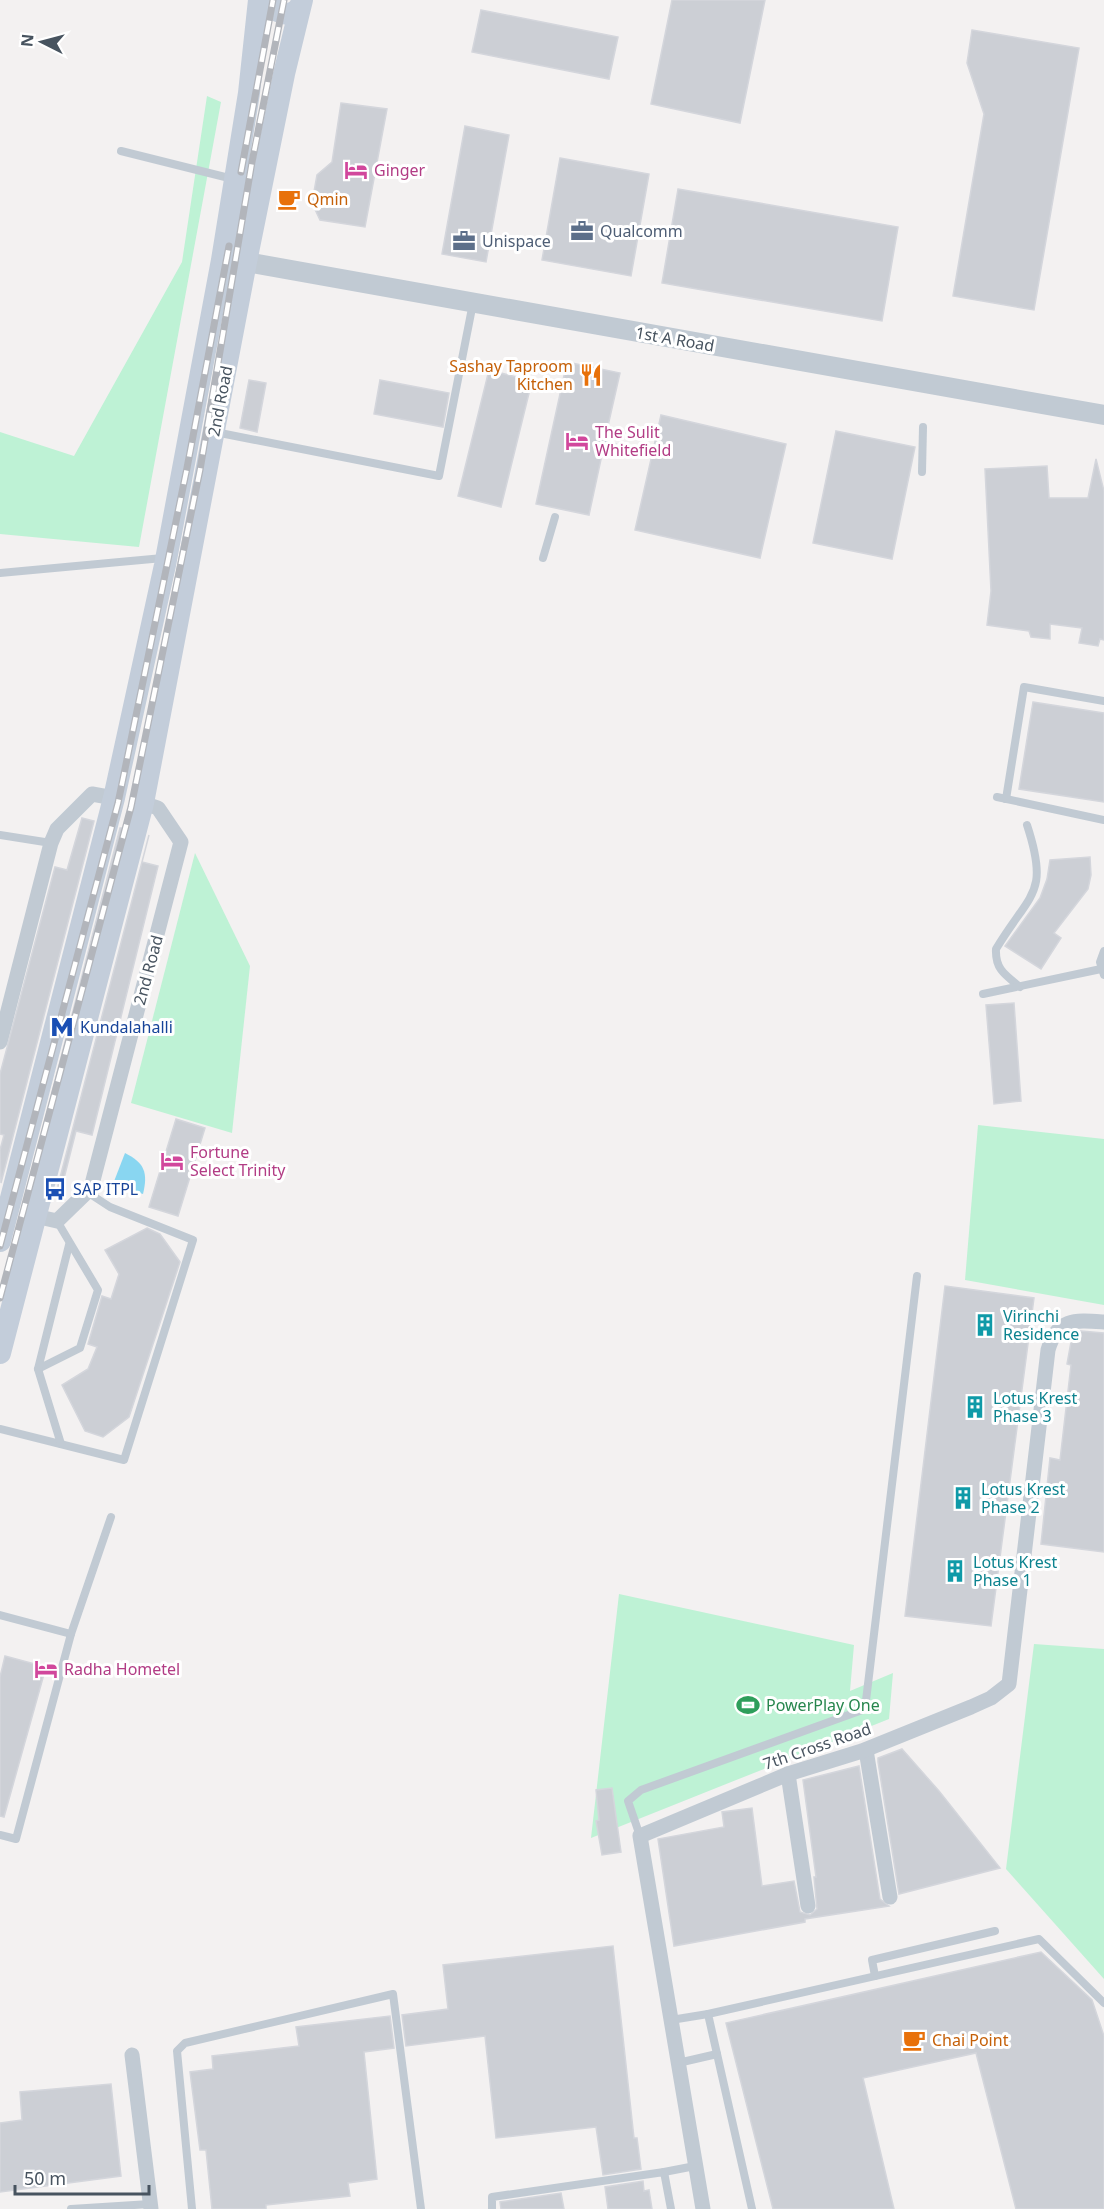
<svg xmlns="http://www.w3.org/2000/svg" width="1104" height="2209" font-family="'Noto Sans',sans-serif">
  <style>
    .green { fill: #bef2d5 }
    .water { fill: #89d6f1 }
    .building { fill: #cccfd5; stroke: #d4d6dc; stroke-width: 1.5 }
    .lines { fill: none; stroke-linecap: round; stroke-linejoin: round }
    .service { stroke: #c1cad3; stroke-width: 8 }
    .minor { stroke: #c1cad3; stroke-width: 15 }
    .tertiary { stroke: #c1cad3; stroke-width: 20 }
    .secondary { stroke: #c3cdda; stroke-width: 22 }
    .rail-casing { stroke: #b2b5bb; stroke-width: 7 }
    .rail { stroke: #fff; stroke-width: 4.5; stroke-dasharray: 14; stroke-linecap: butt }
    .labels { text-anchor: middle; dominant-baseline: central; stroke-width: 6; stroke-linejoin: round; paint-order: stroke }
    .hotel-label { font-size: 16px; fill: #b23c85; stroke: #fff; text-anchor: start }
    .food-label { font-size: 16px; fill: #c56008; stroke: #fff; text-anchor: start }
    .service-label { font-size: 16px; fill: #4e5e75; stroke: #fff; text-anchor: start }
    .street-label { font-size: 16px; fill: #47535f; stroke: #fff }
    .transit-label { font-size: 16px; fill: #164399; stroke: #fff; text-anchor: start }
    .culture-label { font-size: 16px; fill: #0d838f; stroke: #fff; text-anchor: start }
    .leisure-label { font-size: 16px; fill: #27864d; stroke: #fff; text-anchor: start }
  </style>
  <rect width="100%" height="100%" fill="#f3f1f1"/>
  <g class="green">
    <polygon points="207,96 221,102 139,547 0,534 0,432 74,456 182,262"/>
    <polygon points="195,853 250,966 232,1133 131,1103"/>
    <polygon points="978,1125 1104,1139 1104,1305 965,1280"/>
    <polygon points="619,1594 854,1645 850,1691 893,1673 889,1719 591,1838"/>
    <polygon points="1034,1644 1104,1649 1104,1979 1006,1869"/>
  </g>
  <path class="water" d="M 125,1153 C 145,1163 148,1173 143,1194 L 113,1184 Z"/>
  <g class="building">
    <polygon points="672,0 765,0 740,123 651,104"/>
    <polygon points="481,10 618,37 609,79 472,52"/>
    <polygon points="972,30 1079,48 1034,310 953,296 984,114 967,63"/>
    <polygon points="341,103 387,109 365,227 320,220 312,203 317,175 332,162"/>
    <polygon points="465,126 509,135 486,262 442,254"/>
    <polygon points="560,158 649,174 631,276 542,260"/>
    <polygon points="678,189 898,227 882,321 662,283"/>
    <polygon points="567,362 620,373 605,439 600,444 603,450 589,515 536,504"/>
    <polygon points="489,370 532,381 501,507 458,496"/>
    <polygon points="249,380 266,383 257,432 240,428"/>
    <polygon points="380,380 449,393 443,427 374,414"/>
    <polygon points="661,415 786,444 760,558 635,530"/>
    <polygon points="836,431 915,447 892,559 813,543"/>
    <polygon points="1096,459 1104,491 1104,640 1100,639 1098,646 1079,643 1082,628 1050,624 1050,639 1031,637 1029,631 987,625 991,591 985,469 1047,466 1049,498 1088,498"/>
    <polygon points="1033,702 1104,713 1104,802 1019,789"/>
    <polygon points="82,818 94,821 1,1183 0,1150 4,1135 0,1134 0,1074 55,867 67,870"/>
    <polygon points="120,828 123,828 27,1190"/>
    <polygon points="149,835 142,862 158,866 92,1135 76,1131 59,1198 55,1197"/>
    <polygon points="1090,857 1091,875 1088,889 1054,933 1061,938 1041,969 1005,946 1040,898 1047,879 1050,860"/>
    <polygon points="1014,1003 1021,1101 994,1104 986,1005"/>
    <polygon points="176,1119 205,1128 178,1216 149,1207"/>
    <polygon points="147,1228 160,1234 180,1262 129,1417 103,1437 85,1431 62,1385 88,1369 97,1347 88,1344 102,1296 111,1299 119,1274 105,1250"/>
    <polygon points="945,1286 1034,1298 991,1626 905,1616"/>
    <polygon points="1081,1331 1104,1333 1104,1552 1041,1544 1050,1458 1060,1460 1071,1365 1067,1364 1071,1342 1075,1332"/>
    <polygon points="5,1656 46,1667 4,1817 0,1816 0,1677"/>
    <polygon points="902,1749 939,1791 1000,1868 899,1894 878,1762 878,1758"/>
    <polygon points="859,1766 880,1899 889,1906 805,1919 805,1922 674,1946 658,1839 724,1827 722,1812 752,1808 762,1886 794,1881 800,1912 810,1915 817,1909 814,1877 816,1877 803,1780"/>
    <polygon points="612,1788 621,1852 602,1855 596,1821 599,1820 596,1790"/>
    <polygon points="613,1946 634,2138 637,2138 641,2169 603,2175 596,2127 496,2138 485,2036 406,2046 402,2015 448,2009 443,1965"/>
    <polygon points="1041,1952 1092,2000 1104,2036 1104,2209 1016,2209 976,2053 863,2078 894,2209 773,2209 726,2023"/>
    <polygon points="390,2016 394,2048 364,2052 377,2179 348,2183 350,2196 266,2205 266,2209 212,2209 206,2150 200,2150 190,2072 213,2069 212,2056 299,2046 296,2027"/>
    <polygon points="111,2084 121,2176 0,2192 0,2123 22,2120 20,2092"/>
    <polygon points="643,2181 644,2191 649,2190 652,2209 608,2209 605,2187"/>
    <polygon points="561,2193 564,2209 501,2209 500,2202"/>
  </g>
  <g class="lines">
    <g class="service">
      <polyline points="121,151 233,179"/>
      <polyline points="215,432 439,476 473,303"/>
      <polyline points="606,445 613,446"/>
      <polyline points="922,472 923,427"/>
      <polyline points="543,558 555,517"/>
      <polyline points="0,573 163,558"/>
      <polyline points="997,797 1104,820"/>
      <polyline points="1006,799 1024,687 1104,701"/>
      <polyline points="0,835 51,843"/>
      <polyline points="1104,951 1100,962 1104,975"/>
      <path d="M 1020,987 C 1005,975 995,969 996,949 C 1030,892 1050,895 1027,825"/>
      <polyline points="983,994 1101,969"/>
      <polyline points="38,1369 80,1348 98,1290 57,1221"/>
      <polyline points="0,1429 124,1460 193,1240 110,1207 87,1192"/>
      <polyline points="61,1444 38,1369 69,1245"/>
      <polyline points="0,1615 71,1634 16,1839 0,1835"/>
      <polyline points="71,1634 111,1517"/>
      <polyline points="640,1836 628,1801 641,1790 865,1709 917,1276"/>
      <polyline points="875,1976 872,1960 995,1931"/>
      <polyline points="671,2020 708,2014"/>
      <polyline points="678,2063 717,2054"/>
      <polyline points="664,2172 695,2166"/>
      <polyline points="71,2209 150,2204"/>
      <polyline points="192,2209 177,2051 185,2043 393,1994 421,2209"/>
      <polyline points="492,2209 492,2197 664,2172 671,2209"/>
      <polyline points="752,2209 708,2014 1039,1939 1104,2003"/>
    </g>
    <g class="minor">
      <polyline points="0,1042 51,843 57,829 92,794 114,798"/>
      <polyline points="35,1216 57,1221 91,1188 181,842 158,808 143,803"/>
      <polyline points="866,1750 890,1897"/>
      <polyline points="788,1774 808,1906"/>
      <polyline points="132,2055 151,2209"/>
      <path d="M 703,2209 L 640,1836 L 788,1774 L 862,1751 L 971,1707 L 991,1698 L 1009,1684 L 1048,1350 C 1057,1318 1075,1320 1104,1322"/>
    </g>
    <polyline class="tertiary" points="246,262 1104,415"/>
    <g class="secondary">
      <path d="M 265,0 C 273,11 289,20 299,8"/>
      <polyline points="0,1241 114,798 165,565 222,260 249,93 259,0"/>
      <polyline points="0,1353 143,803 246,262 284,74 302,0"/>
    </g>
    <g class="rail-casing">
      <g id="rail">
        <polyline points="241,172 273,0"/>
        <polyline points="0,1246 118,803 187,468 229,246"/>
        <polyline points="0,1298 131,807 200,470 252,162 284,0"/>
      </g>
    </g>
    <use href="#rail" class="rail"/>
  </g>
  <defs>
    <g id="hotel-bare" transform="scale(1.8)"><path d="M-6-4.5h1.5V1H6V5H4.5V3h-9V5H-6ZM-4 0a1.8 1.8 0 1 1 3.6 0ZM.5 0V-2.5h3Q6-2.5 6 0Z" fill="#d1479c" stroke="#fff" stroke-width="2.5" paint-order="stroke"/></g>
    <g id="cafe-bare" transform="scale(1.8)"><path d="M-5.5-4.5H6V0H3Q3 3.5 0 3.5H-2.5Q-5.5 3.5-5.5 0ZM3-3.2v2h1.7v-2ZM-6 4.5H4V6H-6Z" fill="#e8710a" stroke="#fff" stroke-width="2.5" paint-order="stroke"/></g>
    <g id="office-bare" transform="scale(1.8)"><path d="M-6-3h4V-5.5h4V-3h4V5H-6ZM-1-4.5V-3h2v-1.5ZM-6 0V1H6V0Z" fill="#5c6f8a" stroke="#fff" stroke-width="2.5" paint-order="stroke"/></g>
    <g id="restaurant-bare" transform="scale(1.8)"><path d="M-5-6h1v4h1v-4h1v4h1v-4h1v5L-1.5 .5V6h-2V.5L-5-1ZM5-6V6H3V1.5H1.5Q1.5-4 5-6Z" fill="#e8710a" stroke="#fff" stroke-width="2.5" paint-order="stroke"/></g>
    <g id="metro-bare" transform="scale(1.8)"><path d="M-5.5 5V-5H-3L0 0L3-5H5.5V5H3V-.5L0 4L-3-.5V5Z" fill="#1a4fb4" stroke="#fff" stroke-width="2.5" paint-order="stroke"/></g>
    <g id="bus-bare" transform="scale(1.8)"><path d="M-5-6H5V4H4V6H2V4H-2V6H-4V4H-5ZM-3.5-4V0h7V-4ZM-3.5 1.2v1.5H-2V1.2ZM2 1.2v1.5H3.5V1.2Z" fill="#1a4fb4" stroke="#fff" stroke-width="2.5" paint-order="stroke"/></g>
    <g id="building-bare" transform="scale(1.8)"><path d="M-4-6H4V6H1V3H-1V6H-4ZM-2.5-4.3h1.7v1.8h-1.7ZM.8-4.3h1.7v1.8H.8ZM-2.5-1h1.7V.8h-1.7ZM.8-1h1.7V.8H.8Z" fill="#0f9aa8" stroke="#fff" stroke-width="2.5" paint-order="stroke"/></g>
    <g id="stadium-bare" transform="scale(1.8)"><path d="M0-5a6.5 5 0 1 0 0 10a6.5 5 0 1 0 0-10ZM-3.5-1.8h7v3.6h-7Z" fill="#2e9e5b" stroke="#fff" stroke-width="2.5" paint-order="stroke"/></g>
  </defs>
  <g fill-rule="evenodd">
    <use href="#hotel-bare" x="356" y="170"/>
    <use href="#cafe-bare" x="289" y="199"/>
    <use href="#office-bare" x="582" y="231"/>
    <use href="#office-bare" x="464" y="241"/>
    <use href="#restaurant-bare" x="591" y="375"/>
    <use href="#hotel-bare" x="577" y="441"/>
    <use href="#metro-bare" x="62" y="1027"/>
    <use href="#hotel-bare" x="172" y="1161"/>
    <use href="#bus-bare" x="55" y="1189"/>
    <use href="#building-bare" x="985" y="1325"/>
    <use href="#building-bare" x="975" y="1407"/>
    <use href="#building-bare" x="963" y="1498"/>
    <use href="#building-bare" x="955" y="1571"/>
    <use href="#hotel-bare" x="46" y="1669"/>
    <use href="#stadium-bare" x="748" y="1705"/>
    <use href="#cafe-bare" x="914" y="2040"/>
  </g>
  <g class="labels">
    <g class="hotel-label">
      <text x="374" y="170">Ginger</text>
      <text x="595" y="432">The Sulit<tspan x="595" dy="18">Whitefield</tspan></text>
      <text x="190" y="1152">Fortune<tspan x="190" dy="18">Select Trinity</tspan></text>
      <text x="64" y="1669">Radha Hometel</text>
    </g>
    <g class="food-label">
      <text x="307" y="199">Qmin</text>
      <text x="573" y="366" text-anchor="end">Sashay Taproom<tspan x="573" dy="18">Kitchen</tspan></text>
      <text x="932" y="2040">Chai Point</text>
    </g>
    <g class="service-label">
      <text x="600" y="231">Qualcomm</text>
      <text x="482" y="241">Unispace</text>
    </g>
    <g class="street-label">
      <text transform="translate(675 339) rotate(10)">1st A Road</text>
      <text transform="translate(220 401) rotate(-79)">2nd Road</text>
      <text transform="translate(148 970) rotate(-75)">2nd Road</text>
      <text transform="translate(817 1746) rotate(-19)">7th Cross Road</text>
    </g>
    <g class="transit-label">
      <text x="80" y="1027">Kundalahalli</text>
      <text x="73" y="1189">SAP ITPL</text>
    </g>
    <g class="culture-label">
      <text x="1003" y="1316">Virinchi<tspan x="1003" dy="18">Residence</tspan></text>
      <text x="993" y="1398">Lotus Krest<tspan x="993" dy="18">Phase 3</tspan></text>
      <text x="981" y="1489">Lotus Krest<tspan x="981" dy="18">Phase 2</tspan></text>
      <text x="973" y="1562">Lotus Krest<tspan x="973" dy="18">Phase 1</tspan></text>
    </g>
    <g class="leisure-label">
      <text x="766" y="1705">PowerPlay One</text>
    </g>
  </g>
  <g transform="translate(42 42) rotate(276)" stroke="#ffffff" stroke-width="4.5" paint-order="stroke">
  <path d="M0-4.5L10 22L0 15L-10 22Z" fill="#47535f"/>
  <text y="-9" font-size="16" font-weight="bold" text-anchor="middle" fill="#47535f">N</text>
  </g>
  <path d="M15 2185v9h134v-9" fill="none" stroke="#47535f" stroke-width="3"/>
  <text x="24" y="2185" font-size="18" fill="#47535f" stroke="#ffffff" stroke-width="4.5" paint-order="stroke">50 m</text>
</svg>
